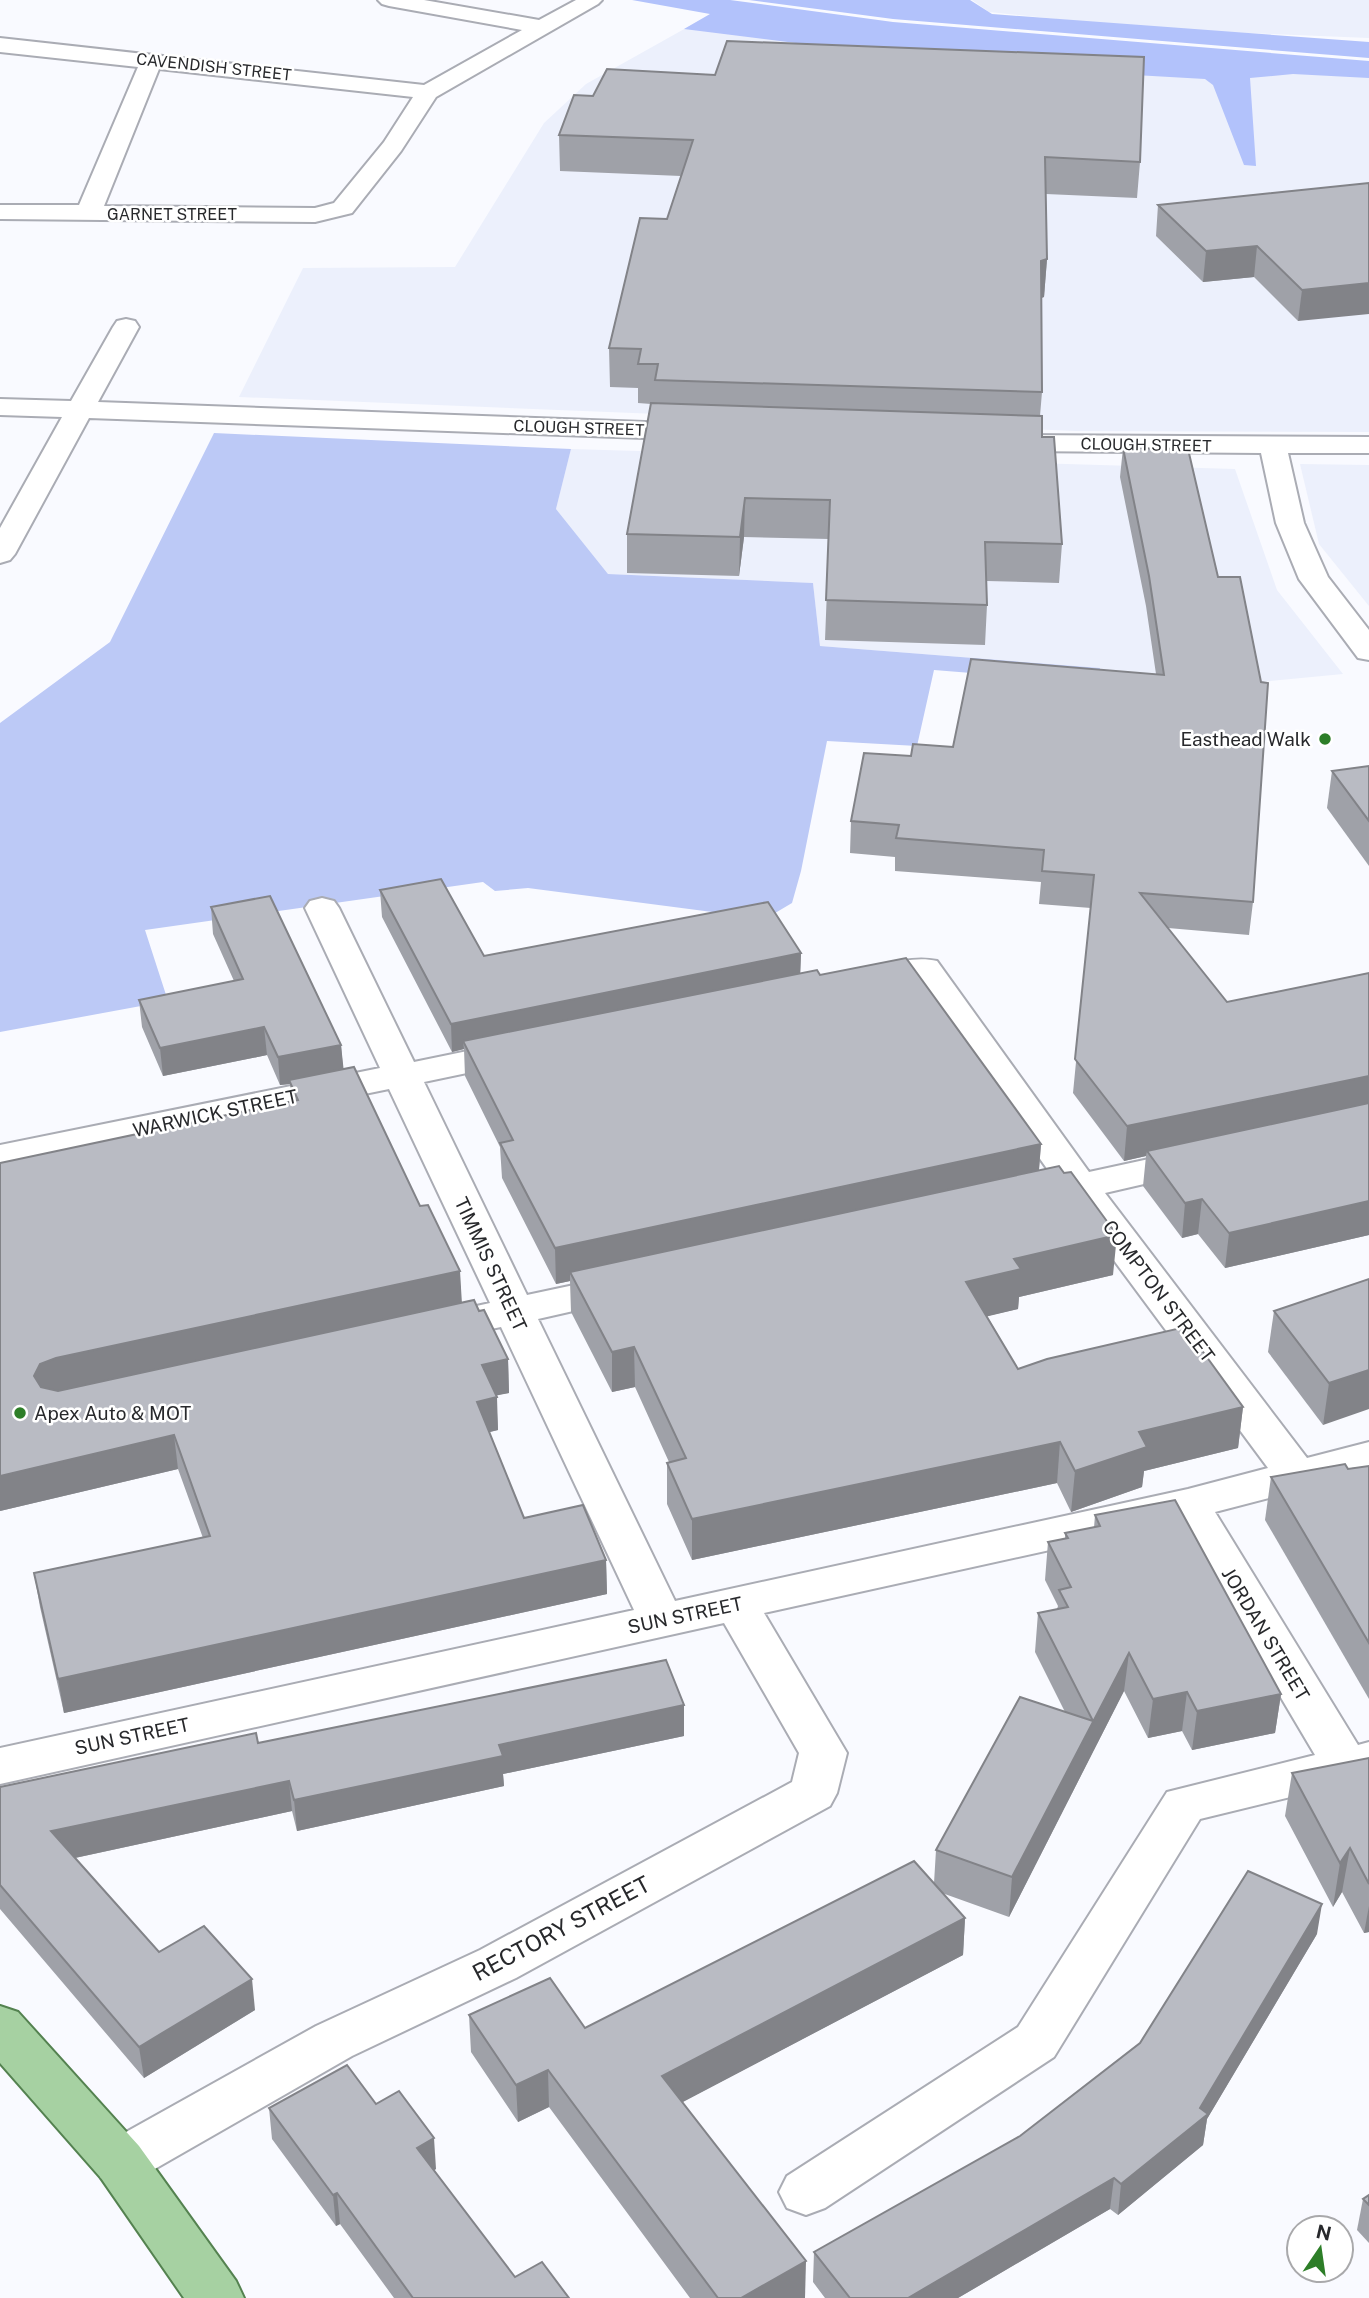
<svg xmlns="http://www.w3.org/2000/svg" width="1369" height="2298" font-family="'Public Sans',sans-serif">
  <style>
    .built { fill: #ecf0fc }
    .green { fill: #bcc9f6 }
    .forest { fill: #b2c2fb }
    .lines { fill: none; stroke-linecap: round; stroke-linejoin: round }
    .minor-casing { stroke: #aaacb4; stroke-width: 4 }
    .major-casing { stroke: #548250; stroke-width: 4 }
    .minor { fill: #fff; fill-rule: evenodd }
    .major { fill: #a6d1a2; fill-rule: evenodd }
    .wall { fill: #9fa1a8 }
    .shaded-wall { fill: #828388 }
    .building { fill: #b9bbc3; stroke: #828388; stroke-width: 2 }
    .poi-dot { fill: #2d7e28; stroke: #fff; stroke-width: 2.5 }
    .labels { text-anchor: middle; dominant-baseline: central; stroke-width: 5; stroke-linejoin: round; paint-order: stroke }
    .far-street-label { font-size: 16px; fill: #28292c; stroke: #fff }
    .poi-label { font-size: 19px; fill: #28292c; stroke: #fff; text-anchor: end }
    .street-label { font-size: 19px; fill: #28292c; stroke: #fff }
    .near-street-label { font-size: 23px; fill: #28292c; stroke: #fff }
  </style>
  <rect width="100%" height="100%" fill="#f9faff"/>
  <g class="built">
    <polygon points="972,0 1369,0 1369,38 1153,29 989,12"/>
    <polygon points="711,14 1369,75 1369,432 1075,431 239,397 303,268 455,267 544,123 586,84"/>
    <polygon points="571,449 1235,469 1277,590 1343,674 1179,690 1096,683 1100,668 820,646 813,583 608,574 556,509"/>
    <polygon points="1300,464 1369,465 1369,606 1319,544"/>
  </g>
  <polygon class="green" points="214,433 571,449 556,509 608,574 813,583 820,646 1100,668 1096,683 934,670 917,746 827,741 801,871 792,903 765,919 528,888 495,891 483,882 145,930 168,1001 0,1032 0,723 110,642"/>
  <g class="forest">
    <polygon points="632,0 730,0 893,22 1369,61 1369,78 1293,74 1250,78 1256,166 1244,165 1213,85 1205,79 978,66 684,29 710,14"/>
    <polygon points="749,0 970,0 992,14 1369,42 1369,58 893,19"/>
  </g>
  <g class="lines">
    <g class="minor-casing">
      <g id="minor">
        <path d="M 378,0 L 424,0 L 539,20 L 576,0 L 602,0 L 598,4 L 436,97 L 401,151 L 352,213 L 315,222 L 0,219 L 0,205 L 79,205 L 138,67 L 0,52 L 0,38 L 424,85 L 522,30 L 389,6 L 382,4 ZM 159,69 L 413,97 L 384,142 L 334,203 L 315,208 L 104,206 Z"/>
        <polygon points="126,319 135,321 139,327 98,402 699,424 709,426 713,432 709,438 699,440 89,418 15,554 10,560 0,563 0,528 62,417 0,415 0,399 71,401 113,327 117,321"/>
        <polygon points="1004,435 1369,437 1369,453 1288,453 1304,523 1328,577 1369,630 1369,660 1358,658 1299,579 1276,523 1261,453 1004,451 994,449 990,443 994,437"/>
        <path d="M 322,898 L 334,901 L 339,908 L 414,1062 L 516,1041 L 529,1044 L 535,1052 L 529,1060 L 424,1082 L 527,1295 L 621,1275 L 635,1279 L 641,1288 L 635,1297 L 538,1319 L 675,1601 L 1188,1489 L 1268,1468 L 1070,1201 L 1059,1203 L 1045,1199 L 1039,1191 L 1045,1183 L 1055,1180 L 915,982 L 863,992 L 850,989 L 845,981 L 850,973 C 876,967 911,955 937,961 L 1089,1172 L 1195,1149 L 1209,1153 L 1214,1161 L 1209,1169 L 1105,1193 L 1307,1458 L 1369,1442 L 1369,1472 L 1215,1512 L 1358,1745 L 1369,1742 L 1369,1778 L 1200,1819 L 1054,2057 L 825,2208 L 806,2215 L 787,2208 L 779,2192 L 787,2176 L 1018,2027 L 1167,1792 L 1315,1755 L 1177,1522 L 764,1613 L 847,1753 L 837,1793 L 830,1806 L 516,1978 L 352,2056 L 139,2178 L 120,2185 L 101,2178 L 93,2162 L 101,2146 L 316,2026 L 480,1950 L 792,1782 L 799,1753 L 724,1623 L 0,1784 L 0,1748 L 634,1610 L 501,1327 L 437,1340 L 422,1336 L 416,1327 L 422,1318 L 490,1303 L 389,1089 L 0,1169 L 0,1145 L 380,1068 L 305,908 L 310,901 Z"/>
      </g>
    </g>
    <g class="major-casing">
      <polygon id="major" points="0,2006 18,2012 139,2146 236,2281 244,2298 184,2298 101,2178 0,2063"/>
    </g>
    <use href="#minor" class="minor"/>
    <use href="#major" class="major"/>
  </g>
  <g class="wall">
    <polygon points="574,95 1140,162 1137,198 1046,194 1047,259 1044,297 1041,298 1042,392 1040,416 1042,437 1062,544 1059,583 987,581 987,605 985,645 825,640 829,539 744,537 739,576 627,573 627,534 651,404 638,403 638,388 610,387 609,348 667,219 681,176 560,171 559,135"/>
    <polygon points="1369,183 1298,321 1254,277 1203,282 1156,236 1158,205"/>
    <polygon points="1123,448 1253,902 1249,935 1168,928 1227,1002 1369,973 1369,1235 1225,1268 1198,1234 1182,1238 1143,1186 1146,1156 1124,1161 1073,1093 1091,908 1039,904 1041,882 895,871 895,857 850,853 851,821 911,756 953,747 1156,674 1146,606 1120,477"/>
    <polygon points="1369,766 1369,866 1327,808 1332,771"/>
    <polygon points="380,890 484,956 801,953 800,974 820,975 1041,1144 1039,1171 1113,1275 1019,1297 1018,1309 987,1316 1018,1369 1243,1407 1238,1448 1144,1471 1142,1487 1071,1512 1057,1483 692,1560 667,1504 667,1463 669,1462 635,1387 612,1392 571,1312 570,1281 556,1284 502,1178 500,1147 465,1076 464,1049 452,1052 382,917"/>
    <polygon points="211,907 341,1045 343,1069 462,1303 479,1311 508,1359 509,1393 496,1395 498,1430 489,1432 524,1518 606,1560 607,1594 64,1713 40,1607 34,1573 203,1538 178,1469 0,1511 291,1101 290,1084 280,1085 267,1055 163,1076 142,1027 139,1000 234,981 213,934"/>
    <polygon points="1369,1279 1323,1425 1268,1352 1274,1311"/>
    <polygon points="1369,1466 1369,1699 1265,1520 1271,1477"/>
    <polygon points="1095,1515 1281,1694 1275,1733 1192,1750 1182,1731 1148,1738 1124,1691 1009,1917 942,1893 965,1918 963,1955 682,2102 805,2298 690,2298 549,2107 518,2122 471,2052 469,2015 585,2028 934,1883 936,1850 1065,1712 1035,1652 1038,1613 1057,1609 1058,1606 1045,1580 1048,1542 1065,1539 1065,1533 1094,1528"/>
    <polygon points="684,1736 503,1774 504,1786 297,1831 292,1811 75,1858 159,1952 255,2010 144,2078 0,1909 0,1787 258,1743"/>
    <polygon points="1369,1758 1369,1932 1364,1933 1342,1892 1333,1907 1285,1816 1292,1773"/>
    <polygon points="1317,1934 1207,2119 1203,2145 1118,2215 1110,2209 958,2298 825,2298 813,2282 814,2252 1020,2136"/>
    <polygon points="376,2104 436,2169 434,2170 515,2277 569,2298 394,2298 340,2224 336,2226 272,2139 269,2108"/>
    <polygon points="1369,2195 1369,2243 1357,2230 1363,2199"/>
  </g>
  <g class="shaded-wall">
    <polygon points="1257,246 1254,277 1203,282 1206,251"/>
    <polygon points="1047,259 1044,297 1038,299 1041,261"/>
    <polygon points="1369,283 1369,314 1298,321 1302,290"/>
    <polygon points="745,498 744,537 739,576 740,537"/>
    <polygon points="801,953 800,981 463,1041 464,1049 452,1052 451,1024"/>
    <polygon points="264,1027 267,1055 163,1076 160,1048"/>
    <polygon points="341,1045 344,1073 289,1080 290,1084 280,1085 278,1057"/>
    <polygon points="1369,1076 1369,1109 1147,1151 1146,1156 1124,1161 1127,1126"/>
    <polygon points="1041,1144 1038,1180 570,1272 570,1281 556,1284 555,1248"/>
    <polygon points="1202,1199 1198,1234 1182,1238 1185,1203"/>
    <polygon points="1369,1201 1369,1235 1225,1268 1229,1233"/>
    <polygon points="1117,1235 1113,1275 1019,1297 1018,1309 964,1322 966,1282 1014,1259"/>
    <polygon points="460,1271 462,1304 45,1397 34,1376 40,1364 56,1358"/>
    <polygon points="634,1347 635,1387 612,1392 612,1352"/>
    <polygon points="508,1359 509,1393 484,1398 482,1365"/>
    <polygon points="1369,1370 1369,1409 1323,1425 1329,1383"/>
    <polygon points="497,1397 498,1430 478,1435 477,1402"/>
    <polygon points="1243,1407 1238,1448 1144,1471 1142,1487 1071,1512 1075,1471 1139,1432"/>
    <polygon points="174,1435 178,1469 0,1511 0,1476"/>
    <polygon points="1060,1442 1057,1483 692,1560 692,1519"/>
    <polygon points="606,1560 607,1594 64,1713 58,1679"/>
    <polygon points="1129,1653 1124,1691 1009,1917 1012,1877"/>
    <polygon points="1187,1692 1182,1731 1148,1738 1153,1699"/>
    <polygon points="1281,1694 1275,1733 1192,1750 1197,1711"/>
    <polygon points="684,1705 684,1736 503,1774 504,1786 297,1831 294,1800 499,1745"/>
    <polygon points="289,1781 292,1811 56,1862 51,1831"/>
    <polygon points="1350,1848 1342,1892 1333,1907 1340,1863"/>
    <polygon points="1322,1904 1317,1934 1207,2119 1203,2145 1118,2215 1121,2184 1200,2108"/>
    <polygon points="1369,1906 1369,1932 1364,1933"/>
    <polygon points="965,1918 963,1955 662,2113 662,2076"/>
    <polygon points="252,1979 255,2010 144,2078 139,2047"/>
    <polygon points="548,2070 549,2107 518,2122 516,2085"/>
    <polygon points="434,2138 436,2169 419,2179 417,2148"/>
    <polygon points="1114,2178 1110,2209 958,2298 908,2298"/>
    <polygon points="337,2193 340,2224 336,2226 333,2195"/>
    <polygon points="806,2261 805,2298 741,2298"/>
  </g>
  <g class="building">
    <polygon points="727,41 1144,57 1140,162 1045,157 1047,259 1041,261 1042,392 655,380 658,364 638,364 641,349 609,348 640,218 667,219 693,140 559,135 574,95 593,96 607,69 715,75"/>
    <polygon points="1369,183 1369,283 1302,290 1257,246 1206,251 1158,205"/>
    <polygon points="651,403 1042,416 1042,437 1054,437 1062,544 985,542 987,605 826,600 830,500 745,498 740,537 627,534"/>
    <polygon points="1123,448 1188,449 1218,577 1240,577 1261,682 1268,683 1253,902 1140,893 1227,1002 1369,973 1369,1076 1127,1126 1075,1059 1094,875 1042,871 1044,850 896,838 899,825 851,821 864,753 911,756 913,744 953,747 971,659 1164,675 1149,576"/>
    <polygon points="1369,766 1369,821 1332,771"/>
    <polygon points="441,879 484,956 768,902 801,953 451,1024 380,890"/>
    <polygon points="270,896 341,1045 278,1057 264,1027 160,1048 139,1000 243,979 211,907"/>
    <polygon points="906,958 1041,1144 555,1248 500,1143 513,1140 463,1041 817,970 820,975"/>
    <polygon points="354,1067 420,1206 428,1205 460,1271 56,1358 40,1364 34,1376 41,1387 58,1391 474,1300 479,1311 484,1310 508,1359 482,1365 497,1397 477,1402 524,1518 583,1505 606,1560 58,1679 34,1573 210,1536 174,1435 0,1476 0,1163 298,1100 289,1080"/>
    <polygon points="1369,1103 1369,1201 1229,1233 1202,1199 1185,1203 1147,1151"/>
    <polygon points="1059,1166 1064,1173 1071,1172 1117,1235 1014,1259 1021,1269 966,1282 1018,1369 1047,1359 1185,1327 1243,1407 1139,1432 1147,1447 1075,1471 1060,1442 692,1519 667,1463 686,1458 634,1347 612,1352 570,1272"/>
    <polygon points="1369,1279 1369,1370 1329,1383 1274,1311"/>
    <polygon points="1345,1464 1348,1469 1369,1466 1369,1643 1271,1477"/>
    <polygon points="1175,1500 1281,1694 1197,1711 1187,1692 1153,1699 1129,1653 1012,1877 936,1850 1020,1697 1093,1721 1038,1613 1068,1607 1059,1590 1071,1587 1048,1542 1068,1538 1065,1533 1100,1526 1095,1515"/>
    <polygon points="666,1660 684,1705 499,1745 503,1756 294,1800 289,1781 51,1831 159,1952 204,1926 252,1979 139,2047 0,1885 0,1787 256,1733 258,1743"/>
    <polygon points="1369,1758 1369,1884 1350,1848 1340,1863 1292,1773"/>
    <polygon points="914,1861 965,1918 662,2076 806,2261 741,2298 718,2298 548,2070 516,2085 469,2015 550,1978 585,2028"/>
    <polygon points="1248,1871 1322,1904 1200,2108 1208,2114 1121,2184 1114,2178 908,2298 850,2298 814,2252 1020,2136 1140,2043"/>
    <polygon points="347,2065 376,2104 399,2091 434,2138 417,2148 515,2277 542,2262 569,2298 413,2298 337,2193 333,2195 269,2108"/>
    <polygon points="1369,2195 1369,2205 1363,2199"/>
  </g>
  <g class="poi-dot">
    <circle cx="1325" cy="739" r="7"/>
    <circle cx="20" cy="1413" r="7"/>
  </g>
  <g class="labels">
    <g class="far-street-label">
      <text transform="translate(214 67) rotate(6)">CAVENDISH STREET</text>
      <text x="172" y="214">GARNET STREET</text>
      <text transform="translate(579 428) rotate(2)">CLOUGH STREET</text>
      <text transform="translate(1146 445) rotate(1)">CLOUGH STREET</text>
    </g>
    <g class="poi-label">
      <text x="1311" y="739">Easthead Walk</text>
      <text x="34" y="1413" text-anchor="start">Apex Auto &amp; MOT</text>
    </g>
    <g class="street-label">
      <text transform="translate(215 1113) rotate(-12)">WARWICK STREET</text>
      <text transform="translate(491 1264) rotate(65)">TIMMIS STREET</text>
      <text transform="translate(1159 1291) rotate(53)">COMPTON STREET</text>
      <text transform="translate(685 1615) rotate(-12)">SUN STREET</text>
      <text transform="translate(1266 1634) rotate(59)">JORDAN STREET</text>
      <text transform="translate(132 1736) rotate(-12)">SUN STREET</text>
    </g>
    <g class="near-street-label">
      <text transform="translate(561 1928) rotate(-28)">RECTORY STREET</text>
    </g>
  </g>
  <g transform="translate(1320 2249) rotate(13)"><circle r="33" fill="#ffffff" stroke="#a9a9ab" stroke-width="2"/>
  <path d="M0-5L12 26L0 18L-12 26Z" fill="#2d7e28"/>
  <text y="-10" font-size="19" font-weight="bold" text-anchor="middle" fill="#28292c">N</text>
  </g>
</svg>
